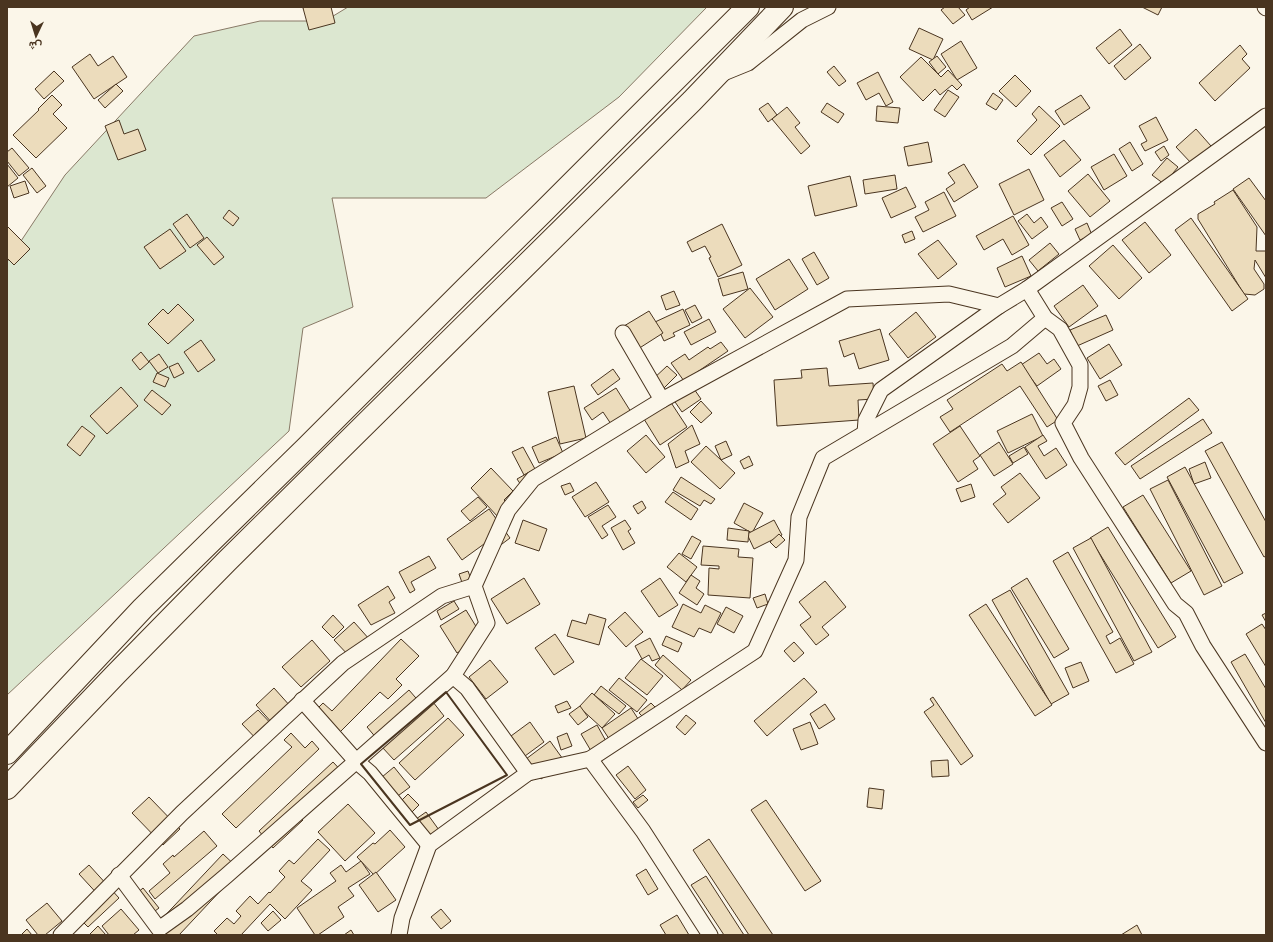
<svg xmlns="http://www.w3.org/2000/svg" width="1273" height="942" font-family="Overpass,Vazirmatn,sans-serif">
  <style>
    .green { fill: #dce7d0; stroke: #887966 }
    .building { fill: #ecdcbc; stroke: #4a3520 }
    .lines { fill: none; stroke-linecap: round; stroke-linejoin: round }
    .street-casing { stroke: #4a3520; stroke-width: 17 }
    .highway-casing { stroke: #4a3520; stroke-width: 24 }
    .street { stroke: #fbf6e9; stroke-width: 15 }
    .highway { stroke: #fbf6e9; stroke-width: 22 }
    .wall { stroke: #4a3520; stroke-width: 2 }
  </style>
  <rect width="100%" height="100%" fill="#fbf6e9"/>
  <polygon class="green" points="348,7 707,7 619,97 486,198 332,198 353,307 303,328 289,431 7,695 7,262 65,175 194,36 260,21 325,21"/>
  <g class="building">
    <polygon points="306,7 331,7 335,23 309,30 303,8"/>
    <polygon points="945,7 958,7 965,15 953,24 941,10"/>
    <polygon points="970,7 993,7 972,20 966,10"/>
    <polygon points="1142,7 1162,7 1158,15"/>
    <polygon points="919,28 943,39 933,60 909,49"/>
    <polygon points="1120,29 1132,45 1109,64 1096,48"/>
    <polygon points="961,41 977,68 957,80 941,54"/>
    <polygon points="1140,44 1151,58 1125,80 1114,66"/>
    <polygon points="1240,45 1247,54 1242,59 1250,68 1215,101 1199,83"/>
    <polygon points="90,54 98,66 113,56 127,77 94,99 72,67"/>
    <polygon points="937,56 946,67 938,74 929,62"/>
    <polygon points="921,57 941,77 948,70 962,85 957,90 952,85 940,95 935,89 923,101 900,77"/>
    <polygon points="834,66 846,81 839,86 827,72"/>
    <polygon points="54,71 64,81 44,99 35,89"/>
    <polygon points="878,72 893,102 886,106 879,93 866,100 857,83"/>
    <polygon points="1015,75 1031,91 1016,107 999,91"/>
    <polygon points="116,84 123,91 105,108 98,100"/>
    <polygon points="948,90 959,97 945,117 934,110"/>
    <polygon points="993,93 1003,100 996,110 986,104"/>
    <polygon points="52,95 62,105 53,114 67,128 36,158 13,135 39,110 38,109"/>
    <polygon points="1081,95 1090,108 1064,125 1055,111"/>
    <polygon points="768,103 777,115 768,122 759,109"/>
    <polygon points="827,103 844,114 838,123 821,112"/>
    <polygon points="877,106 900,108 898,123 876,121"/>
    <polygon points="1039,106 1060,126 1031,155 1017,141 1037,120 1032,114"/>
    <polygon points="787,107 800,123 795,127 810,146 801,154 772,119"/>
    <polygon points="1156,117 1168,140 1145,151 1141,144 1147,141 1139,126"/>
    <polygon points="119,120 124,134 138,129 146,150 118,160 105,126"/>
    <polygon points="1196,129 1211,146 1192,164 1176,147"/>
    <polygon points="1064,140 1081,160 1060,177 1044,155"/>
    <polygon points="928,142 932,162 908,166 904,147"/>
    <polygon points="1130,142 1143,164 1132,171 1119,149"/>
    <polygon points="1164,146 1169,155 1161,161 1155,152"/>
    <polygon points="12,148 29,168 19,176 7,161 7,152"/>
    <polygon points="1114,154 1127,176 1104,190 1091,167"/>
    <polygon points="1167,158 1178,167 1164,184 1152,175"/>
    <polygon points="7,164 18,178 7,187"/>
    <polygon points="964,164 978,187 954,202 946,189 955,183 948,173"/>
    <polygon points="32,168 46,186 37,193 23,175"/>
    <polygon points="1029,169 1044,200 1014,215 999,184"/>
    <polygon points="1088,174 1110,201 1090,217 1068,191"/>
    <polygon points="895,175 897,189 865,194 863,180"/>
    <polygon points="850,176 857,206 815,216 808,186"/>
    <polygon points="1249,178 1266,201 1266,236 1233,189"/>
    <polygon points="25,181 29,193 14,198 10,186"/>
    <polygon points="906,187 916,207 891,218 882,198"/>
    <polygon points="1233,190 1257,227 1256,251 1266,251 1266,278 1255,260 1254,269 1264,284 1264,289 1255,295 1244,294 1198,219 1198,214 1215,204 1214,202"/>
    <polygon points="944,192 956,216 923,232 915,217 929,210 925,202"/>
    <polygon points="1062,202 1073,219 1062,226 1051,208"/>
    <polygon points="229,210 239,218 233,226 223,218"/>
    <polygon points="187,214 204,238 190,248 173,224"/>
    <polygon points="1027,214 1034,223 1041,217 1048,227 1032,239 1018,221"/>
    <polygon points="1013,216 1029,245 1012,255 1003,239 984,250 976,236"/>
    <polygon points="1191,218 1248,299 1232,311 1175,230"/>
    <polygon points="1145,222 1171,255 1149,273 1122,240"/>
    <polygon points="1087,223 1092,235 1080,240 1075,229"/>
    <polygon points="722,224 742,265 718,277 709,258 711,257 705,246 692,252 687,242"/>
    <polygon points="8,227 30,249 14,265 7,258 7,228"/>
    <polygon points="170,229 186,251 160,269 144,247"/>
    <polygon points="912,231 915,239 905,243 902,235"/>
    <polygon points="207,237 224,257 214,265 197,245"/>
    <polygon points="938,240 957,264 938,279 918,254"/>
    <polygon points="1050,243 1059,254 1038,271 1029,260"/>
    <polygon points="1113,245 1142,278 1119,299 1089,266"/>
    <polygon points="814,252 829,278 817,285 802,259"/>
    <polygon points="1022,256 1031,276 1005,287 997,268"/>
    <polygon points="789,259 808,289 775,310 756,279"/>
    <polygon points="743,272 748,289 723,296 718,279"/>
    <polygon points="1083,285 1098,306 1069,327 1054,306"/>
    <polygon points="750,288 773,317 745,338 723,309"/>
    <polygon points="674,291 680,305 666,310 661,296"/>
    <polygon points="178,304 194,320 168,344 148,324 163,309 168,314"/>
    <polygon points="695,305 702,318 692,323 685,310"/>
    <polygon points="683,309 690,325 673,333 675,336 664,341 655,322"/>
    <polygon points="649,311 663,333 638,349 624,326"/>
    <polygon points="916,312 936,337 908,358 889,334"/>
    <polygon points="1106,315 1113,330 1077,346 1070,330"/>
    <polygon points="709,319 716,332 691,345 684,332"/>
    <polygon points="880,329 889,360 859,369 854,353 844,357 839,341"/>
    <polygon points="201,340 215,360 198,372 184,352"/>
    <polygon points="721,342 728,351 684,381 671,363 685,354 689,360 708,347 710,349"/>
    <polygon points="1109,344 1122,365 1100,379 1087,358"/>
    <polygon points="141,352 149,362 140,370 132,360"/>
    <polygon points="1039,353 1047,364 1054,359 1061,369 1037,386 1021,365"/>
    <polygon points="159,354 168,367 158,373 149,361"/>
    <polygon points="1021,362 1058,420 1047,427 1020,386 950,432 940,417 953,409 947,400 1002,364 1007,371"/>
    <polygon points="178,363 184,373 174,378 169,367"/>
    <polygon points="667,366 677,375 662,390 652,380"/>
    <polygon points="827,368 829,386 873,383 874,399 858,400 859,420 777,426 774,380 802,378 801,370"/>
    <polygon points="613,369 620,379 598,395 591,385"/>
    <polygon points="157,373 169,378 165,387 153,382"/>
    <polygon points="1110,380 1118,395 1106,401 1098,386"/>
    <polygon points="574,386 586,438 560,444 548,392"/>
    <polygon points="692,386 701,399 682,412 673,399"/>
    <polygon points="121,387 138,406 107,434 90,416"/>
    <polygon points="616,388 631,412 611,424 603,412 592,420 584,408"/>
    <polygon points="152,390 171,405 162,415 144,400"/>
    <polygon points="668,398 687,427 660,445 644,419"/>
    <polygon points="1189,398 1199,410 1125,465 1115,453"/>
    <polygon points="701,401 712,413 701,423 690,412"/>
    <polygon points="1032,414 1043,436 1008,453 997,431"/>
    <polygon points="1203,419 1212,433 1140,479 1131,466"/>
    <polygon points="692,425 700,444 685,451 689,462 676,468 668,444"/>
    <polygon points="82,426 95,436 80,456 67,445"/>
    <polygon points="960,426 980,456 973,461 978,469 958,482 933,444"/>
    <polygon points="646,435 665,457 646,473 627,451"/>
    <polygon points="1043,435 1047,441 1038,446 1044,456 1056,448 1067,465 1046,479 1025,447"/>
    <polygon points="556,437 563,453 539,463 532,447"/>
    <polygon points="726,441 732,455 721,460 715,446"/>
    <polygon points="999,442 1013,464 994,476 980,455"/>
    <polygon points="1222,442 1266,522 1266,556 1264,557 1205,451"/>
    <polygon points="706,446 735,473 720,489 691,462"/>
    <polygon points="523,447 535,469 524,475 512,452"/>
    <polygon points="1024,447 1028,454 1013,463 1009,456"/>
    <polygon points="749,456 753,465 744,469 740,461"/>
    <polygon points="1205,462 1211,478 1194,484 1189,469"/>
    <polygon points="1185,467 1243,573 1224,583 1167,477"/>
    <polygon points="491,468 513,491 504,500 511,507 499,518 471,488"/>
    <polygon points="535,469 523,488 517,479"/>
    <polygon points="1020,473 1040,498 1008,523 993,504 1006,494 1001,487"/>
    <polygon points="681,477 715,499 711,504 704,500 700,506 673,490"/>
    <polygon points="1168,480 1222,586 1204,595 1150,489"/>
    <polygon points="596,482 609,502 585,517 572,497"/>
    <polygon points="570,483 574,491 565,495 561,486"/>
    <polygon points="971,484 975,497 961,502 956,489"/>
    <polygon points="673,492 698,509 691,520 665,502"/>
    <polygon points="1143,495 1191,571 1171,583 1123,507"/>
    <polygon points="478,497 487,507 470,521 461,511"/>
    <polygon points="642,501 646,508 638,514 633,506"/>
    <polygon points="744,503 763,513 752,533 734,523"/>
    <polygon points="608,505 616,517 602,526 608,535 602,539 588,517"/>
    <polygon points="489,509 510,538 490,553 484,544 462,560 447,539"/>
    <polygon points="523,520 547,529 539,551 515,543"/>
    <polygon points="625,520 631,529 628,531 635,543 623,550 611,528"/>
    <polygon points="774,520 782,535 754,549 747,534"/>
    <polygon points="1108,527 1176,637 1158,648 1090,538"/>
    <polygon points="728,528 749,531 748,542 727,540"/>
    <polygon points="779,534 785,540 776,548 770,542"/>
    <polygon points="692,536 701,541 691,559 682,554"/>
    <polygon points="1091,538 1152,652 1134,661 1073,548"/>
    <polygon points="703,546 739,549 738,557 753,558 750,598 708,595 709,568 719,569 719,566 701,565"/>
    <polygon points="1068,552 1113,632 1106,636 1110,644 1120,638 1134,664 1116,673 1053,561"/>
    <polygon points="679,553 697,567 686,582 667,567"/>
    <polygon points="429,556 436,568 411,582 415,590 410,593 399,572"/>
    <polygon points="468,571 475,590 466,594 459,574"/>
    <polygon points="691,575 700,581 696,588 704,594 697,605 679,593"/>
    <polygon points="524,578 540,604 507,624 491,599"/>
    <polygon points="660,578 678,605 659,617 641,591"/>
    <polygon points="1027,578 1069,649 1054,658 1011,588"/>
    <polygon points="825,581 846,607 822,627 829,635 816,645 800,625 811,617 799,602"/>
    <polygon points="388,586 395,598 389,602 395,613 371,625 358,605"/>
    <polygon points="1010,590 1069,694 1051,704 992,600"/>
    <polygon points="765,594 768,604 757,608 753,598"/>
    <polygon points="454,601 459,609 441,620 437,611"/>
    <polygon points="683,604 701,613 705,605 721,613 711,633 699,628 694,637 672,627"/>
    <polygon points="986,604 1052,705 1035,716 969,615"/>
    <polygon points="726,607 743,616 734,633 717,624"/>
    <polygon points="466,610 483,638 457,653 440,626"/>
    <polygon points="625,612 643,632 626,647 608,627"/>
    <polygon points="1266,613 1266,622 1262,615"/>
    <polygon points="589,614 606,619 599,645 567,636 572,620 586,624"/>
    <polygon points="333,615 344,627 333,638 322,627"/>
    <polygon points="354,622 370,640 351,658 334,640"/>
    <polygon points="1262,624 1266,630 1266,667 1246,634"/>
    <polygon points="555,634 574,662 554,675 535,648"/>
    <polygon points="666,636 682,643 678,652 662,645"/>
    <polygon points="650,638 660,658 652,661 649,655 642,659 635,646"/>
    <polygon points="401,639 419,656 396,679 402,685 388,699 380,692 338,734 315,711 323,703 332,711"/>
    <polygon points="312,640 330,661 301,687 282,667"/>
    <polygon points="794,642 804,653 794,662 784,651"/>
    <polygon points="1245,654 1266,689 1266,723 1231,662"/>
    <polygon points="663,655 691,680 682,690 655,665"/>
    <polygon points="641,659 663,676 647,695 625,678"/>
    <polygon points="490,660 508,682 486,699 469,677"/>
    <polygon points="1081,662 1089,681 1073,688 1065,668"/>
    <polygon points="619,678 647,700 637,712 609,690"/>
    <polygon points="804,678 817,692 767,736 754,721"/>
    <polygon points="601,686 626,706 619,714 594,695"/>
    <polygon points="274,688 291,707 273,724 256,705"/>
    <polygon points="409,690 428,712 411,726 409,724 383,746 367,727"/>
    <polygon points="592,693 615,714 602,728 579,707"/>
    <polygon points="933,697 973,756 961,765 924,712 934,705 930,699"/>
    <polygon points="567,701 571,708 558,713 555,706"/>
    <polygon points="433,702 444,716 394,760 382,747"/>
    <polygon points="651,703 657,709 646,720 639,713"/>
    <polygon points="825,704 835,719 819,729 810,714"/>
    <polygon points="580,706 588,717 578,725 569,714"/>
    <polygon points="631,708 644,728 615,748 602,728"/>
    <polygon points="258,710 278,731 262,745 242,724"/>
    <polygon points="686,715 696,723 685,735 676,727"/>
    <polygon points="448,718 464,735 415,780 399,763"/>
    <polygon points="530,722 544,742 525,756 511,736"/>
    <polygon points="810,722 818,744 801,750 793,729"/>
    <polygon points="597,725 612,752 597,761 581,734"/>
    <polygon points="291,733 305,748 312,741 319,749 236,828 222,814 292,747 284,740"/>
    <polygon points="567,733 572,746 561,750 557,737"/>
    <polygon points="550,741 565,762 541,779 526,759"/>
    <polygon points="948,760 949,776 932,777 931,761"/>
    <polygon points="333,762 347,777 310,812 305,807 297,814 303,820 273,848 259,831"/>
    <polygon points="628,766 646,790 635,799 616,775"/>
    <polygon points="394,767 410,787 391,801 376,782"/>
    <polygon points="869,788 884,790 882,809 867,807"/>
    <polygon points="408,794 419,805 406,818 395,807"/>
    <polygon points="643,795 648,800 638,808 633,802"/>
    <polygon points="149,797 180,829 163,845 132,813"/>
    <polygon points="766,800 821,881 805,891 751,810"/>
    <polygon points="348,804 375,833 345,861 318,832"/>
    <polygon points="426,812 439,830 423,843 409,824"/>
    <polygon points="390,830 405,847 374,875 357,857 373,843 375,844"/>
    <polygon points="204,831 217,846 155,899 149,891 170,873 163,864 173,855 174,857"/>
    <polygon points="318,839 330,850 301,881 312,890 285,919 270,904 241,935 218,935 214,931 227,918 234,924 241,916 236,911 250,896 258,904 269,892 270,893 285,877 279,871 289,860 294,864"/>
    <polygon points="709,839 773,935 749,935 693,850"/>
    <polygon points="223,854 240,870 179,935 168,935 157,924"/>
    <polygon points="361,861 370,874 348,888 354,896 338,907 344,917 318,935 315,935 297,908 336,881 330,873 341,865 346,872"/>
    <polygon points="89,865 119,898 88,927 80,919 102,899 79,874"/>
    <polygon points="646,869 658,889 648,895 636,875"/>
    <polygon points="376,872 396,900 378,912 359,885"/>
    <polygon points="706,876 744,935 724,935 691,885"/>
    <polygon points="143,888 159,908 151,914 135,895"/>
    <polygon points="47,903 62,921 45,935 38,935 26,920"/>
    <polygon points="121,909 139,930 133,935 109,935 102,926"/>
    <polygon points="441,909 451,921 441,929 431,917"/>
    <polygon points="273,911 281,920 268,931 261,923"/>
    <polygon points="677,915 689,935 666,935 660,925"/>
    <polygon points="1137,925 1142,935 1121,935"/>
    <polygon points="98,926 106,935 89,935"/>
    <polygon points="27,929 32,935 21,935"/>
    <polygon points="351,930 354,935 344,935"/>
  </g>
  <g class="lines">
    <g class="street-casing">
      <g id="street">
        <polyline points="1265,7 1266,8"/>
        <polyline points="721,74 748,63 802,20 828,7"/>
        <polyline points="1027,289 1045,318 1060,329 1080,365 1080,387 1075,405 1063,423 1081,458 1175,604 1186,613 1203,646 1266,743"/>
        <polyline points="623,333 662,400"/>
        <polyline points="865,433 866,420 881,390 999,306"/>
        <polyline points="453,676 467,688 528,773"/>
        <polyline points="302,700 356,761 370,773 429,845"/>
        <polyline points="590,759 643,831 710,935"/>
        <polyline points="119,875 159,929 187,909 226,876 453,676 487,623 474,586 508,510 533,479 662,400 847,299 949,294 999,306 1027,289 1266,116"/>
        <polyline points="61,935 182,813 343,663 442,596 474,586"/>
        <polyline points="399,935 402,918 429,845 528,773 590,759 755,651 796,560 799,517 823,458 1012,346 1045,318"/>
      </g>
    </g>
    <g class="highway-casing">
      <g id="highway">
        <polyline points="7,753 143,608 307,447 466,288 544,211 748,7"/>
        <polyline points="7,788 116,674 227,561 692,101 782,7"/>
      </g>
    </g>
    <use href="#street" class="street"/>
    <use href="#highway" class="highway"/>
    <polygon class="wall" points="446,692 507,775 410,825 361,764"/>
  </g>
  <rect width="1273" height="942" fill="none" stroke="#4a3520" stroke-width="16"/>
  <g transform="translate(36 36) rotate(184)" stroke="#fbf6e9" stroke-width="3" paint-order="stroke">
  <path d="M0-3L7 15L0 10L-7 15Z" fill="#4a3520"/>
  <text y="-6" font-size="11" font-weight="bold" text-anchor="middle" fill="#4a3520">ش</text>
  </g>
</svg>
